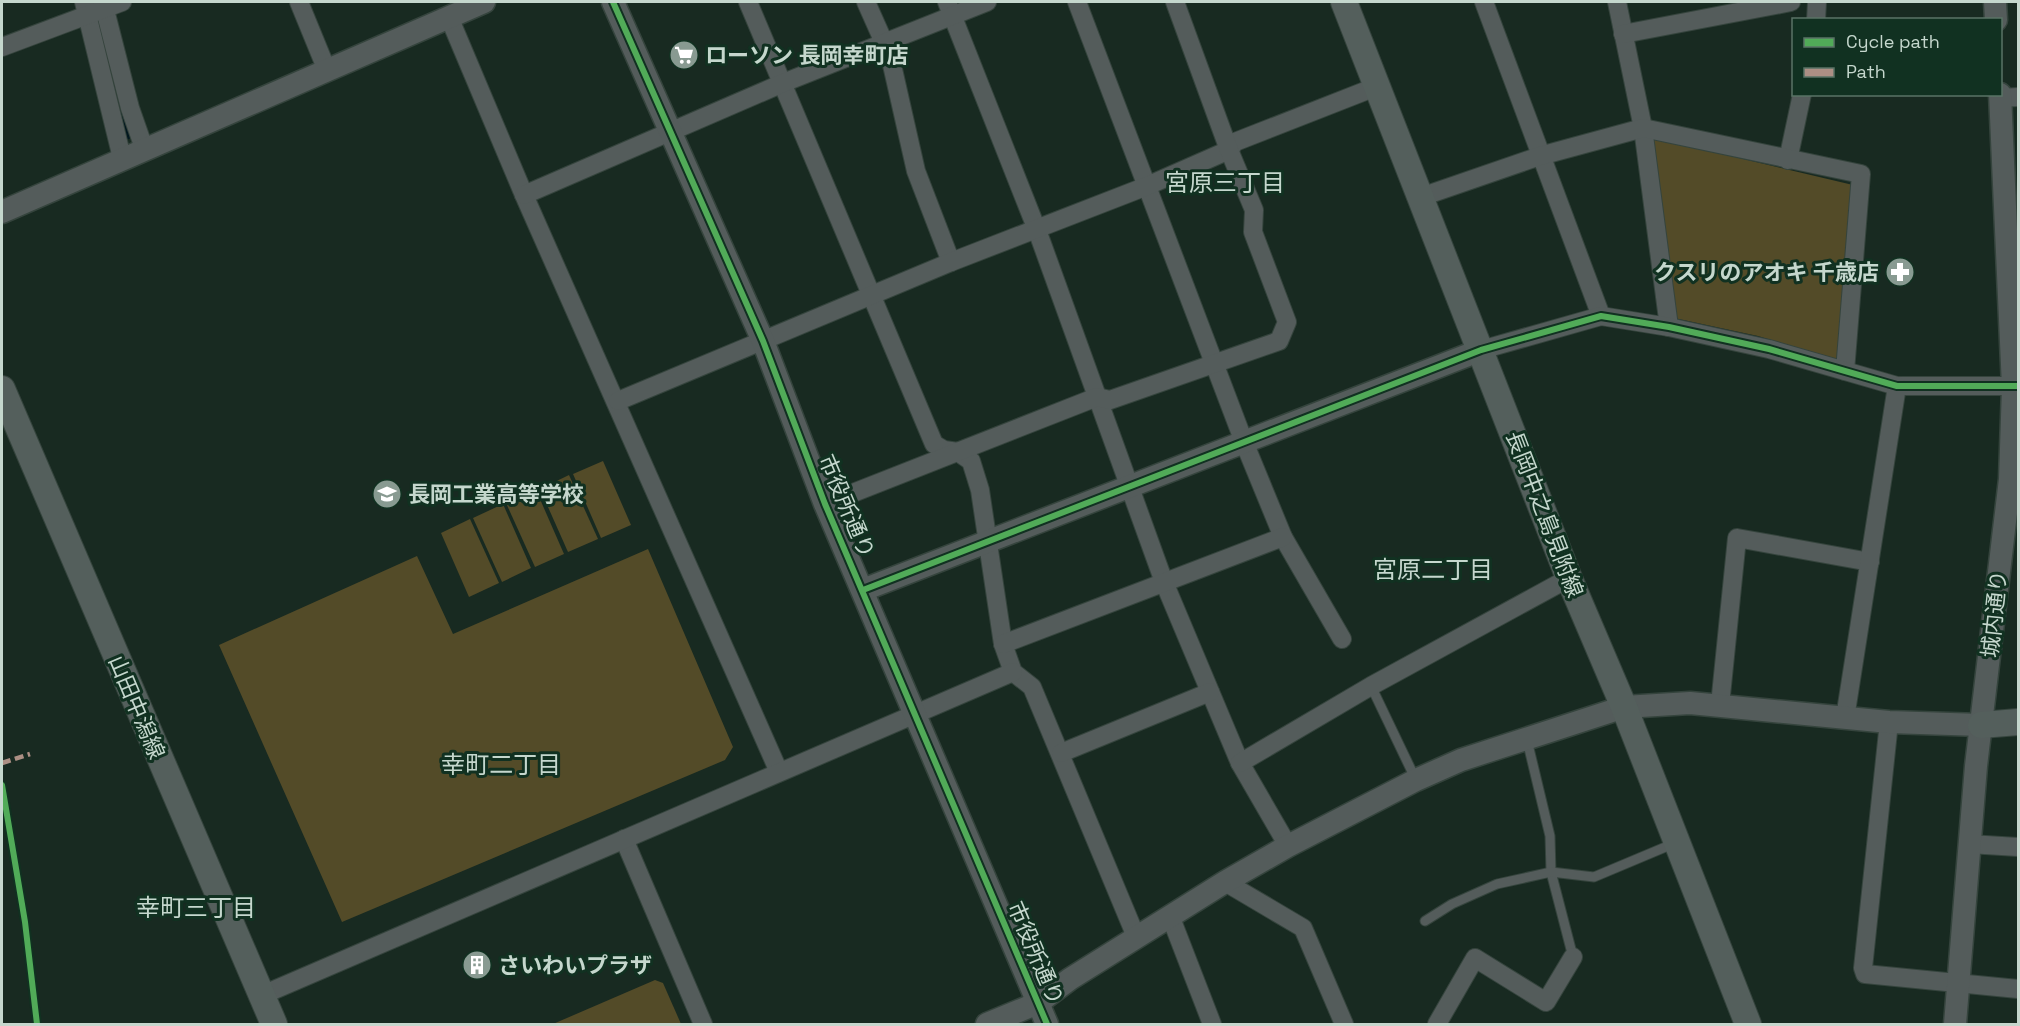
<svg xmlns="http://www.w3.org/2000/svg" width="2020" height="1026" font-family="'Space Grotesk','Noto Sans JP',sans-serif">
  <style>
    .green { fill: #534b28 }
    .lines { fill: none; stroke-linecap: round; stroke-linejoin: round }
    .stream { stroke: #02171f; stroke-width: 4.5 }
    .service-casing { stroke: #35443d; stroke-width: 11 }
    .minor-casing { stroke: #35443d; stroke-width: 20 }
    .tertiary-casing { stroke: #35443d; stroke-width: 25 }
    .secondary-casing { stroke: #35443d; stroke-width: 28 }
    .service { stroke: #545c5b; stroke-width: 9 }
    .minor { stroke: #545c5b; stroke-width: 18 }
    .tertiary { stroke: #545c5b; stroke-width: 22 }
    .secondary { stroke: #545f5c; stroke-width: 26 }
    .quiet { stroke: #ac8f84; stroke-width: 4.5; stroke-dasharray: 9 4.5; stroke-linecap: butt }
    .cycleway-casing { stroke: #113121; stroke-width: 10 }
    .cycleway { stroke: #51ab58; stroke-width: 6 }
    .labels { text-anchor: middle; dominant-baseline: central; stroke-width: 6; stroke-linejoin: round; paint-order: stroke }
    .poi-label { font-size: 22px; font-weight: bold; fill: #c5d7cd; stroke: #113121; text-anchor: start }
    .street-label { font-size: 22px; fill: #c5d7cd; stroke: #113121 }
    .neighbourhood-label { font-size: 24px; fill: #c5d7cd; stroke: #113121 }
  </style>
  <rect width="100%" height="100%" fill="#182a21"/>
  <g class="green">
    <polygon points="1651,137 1853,185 1837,360 1758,336 1674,318"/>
    <polygon points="603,461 631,525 601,538 573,474"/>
    <polygon points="569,475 598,539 568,552 540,489"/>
    <polygon points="536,490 564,554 535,567 506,503"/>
    <polygon points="503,504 531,568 502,582 473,518"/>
    <polygon points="470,519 499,583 469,597 441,533"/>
    <polygon points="648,549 733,747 725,760 342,922 219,645 417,556 453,634"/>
    <polygon points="655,980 663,983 681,1024 553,1024"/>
  </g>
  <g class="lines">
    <polyline class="stream" points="114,88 128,137"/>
    <g class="service-casing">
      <g id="service">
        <polyline points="1371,686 1416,780"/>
        <polyline points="1527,740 1550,836 1551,872 1573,957"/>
        <polyline points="1425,921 1452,904 1497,884 1551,872 1594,877 1675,843"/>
      </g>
    </g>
    <g class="minor-casing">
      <g id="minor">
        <polyline points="84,2 122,158"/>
        <polyline points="103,2 130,108 144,148"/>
        <polyline points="299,2 326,68"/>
        <polyline points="748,2 934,444 944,450 958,452 971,461 980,490 1003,644 1013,672 1032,687 1137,939"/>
        <polyline points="866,2 890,56 916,171 951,262"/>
        <polyline points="947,2 1037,230 1164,582 1240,763 1288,846"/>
        <polyline points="1077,2 1244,442 1283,537 1342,639"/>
        <polyline points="1484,2 1601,316"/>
        <polyline points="1617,2 1643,128 1669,327"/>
        <polyline points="449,17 524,195 779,772"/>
        <polyline points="1816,20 1817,2"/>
        <polyline points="1623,34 1791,2"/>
        <polyline points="2,47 122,2"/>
        <polyline points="2000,98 2018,97"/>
        <polyline points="1788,160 1802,94"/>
        <polyline points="524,195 783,83 987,2"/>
        <polyline points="1421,197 1540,156 1643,128 1861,174 1845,371"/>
        <polyline points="1481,350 1601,316 1669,327 1769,349 1897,386 2018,386"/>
        <polyline points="618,401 951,262 1147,186 1229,150 1235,142 1378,86"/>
        <polyline points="825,504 1097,397 1110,400 1279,341 1287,322 1253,232 1254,210 1229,150 1175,2"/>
        <polyline points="1003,644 1283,537"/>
        <polyline points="1720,705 1737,538 1870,562"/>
        <polyline points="1845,718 1897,386"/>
        <polyline points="1889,722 1863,968 1865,974 2018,989"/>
        <polyline points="1061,753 1210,692"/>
        <polyline points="1240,763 1371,686 1569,578"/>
        <polyline points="624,839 703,1024"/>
        <polyline points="1969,844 2018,847"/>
        <polyline points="1225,882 1303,928 1344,1024"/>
        <polyline points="1171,918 1212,1024"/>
        <polyline points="260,996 1013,672"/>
        <polyline points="1437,1024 1475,958 1546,1002 1573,957"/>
      </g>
    </g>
    <g class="tertiary-casing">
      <g id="tertiary">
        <polyline points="613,2 763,341 825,504 1047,1024"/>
        <polyline points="1995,2 1996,20"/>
        <polyline points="2,212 484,2"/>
        <polyline points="863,590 1481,350"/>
        <polyline points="987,1024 1038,1003 1070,979 1225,882 1288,846 1416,780 1461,760 1624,707 1690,703 1889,722 1981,725"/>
        <polyline points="1955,1024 1976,766 2010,479 2013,387 2000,94"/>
      </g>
    </g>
    <g class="secondary-casing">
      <g id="secondary">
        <polyline points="1344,2 1569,578 1624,707 1748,1024"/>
        <polyline points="2,389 274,1024"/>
        <polyline points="1981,725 2018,722"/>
      </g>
    </g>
    <use href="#service" class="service"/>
    <use href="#minor" class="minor"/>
    <use href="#tertiary" class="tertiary"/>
    <use href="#secondary" class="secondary"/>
    <polyline class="quiet" points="2,763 30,754"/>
    <g class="cycleway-casing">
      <g id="cycleway">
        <polyline points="613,2 763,341 825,504 1047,1024"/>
        <polyline points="863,590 1481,350 1601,316 1669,327 1769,349 1897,386 2018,386"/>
        <polyline points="2,785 25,922 37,1024"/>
      </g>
    </g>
    <use href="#cycleway" class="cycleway"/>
  </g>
  <defs>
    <g id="supermarket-disc" transform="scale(1.5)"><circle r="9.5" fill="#889a91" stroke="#113121"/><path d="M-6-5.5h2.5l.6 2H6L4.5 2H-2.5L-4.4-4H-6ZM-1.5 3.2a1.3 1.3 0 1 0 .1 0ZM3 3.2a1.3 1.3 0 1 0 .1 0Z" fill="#fff"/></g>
    <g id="pharmacy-disc" transform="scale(1.5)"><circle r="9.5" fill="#889a91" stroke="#113121"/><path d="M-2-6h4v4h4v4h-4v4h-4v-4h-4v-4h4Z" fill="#fff"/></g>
    <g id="school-disc" transform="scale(1.5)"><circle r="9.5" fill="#889a91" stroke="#113121"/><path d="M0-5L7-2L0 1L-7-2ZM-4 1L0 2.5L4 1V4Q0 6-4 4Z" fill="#fff"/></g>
    <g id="building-disc" transform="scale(1.5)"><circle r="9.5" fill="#889a91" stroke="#113121"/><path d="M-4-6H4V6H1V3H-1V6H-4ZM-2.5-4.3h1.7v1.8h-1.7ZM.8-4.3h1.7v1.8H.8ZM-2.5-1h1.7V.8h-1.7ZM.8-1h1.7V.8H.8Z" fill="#fff"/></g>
  </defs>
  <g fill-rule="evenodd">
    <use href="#supermarket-disc" x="684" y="55"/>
    <use href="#pharmacy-disc" x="1900" y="272"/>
    <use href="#school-disc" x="387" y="494"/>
    <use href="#building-disc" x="477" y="965"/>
  </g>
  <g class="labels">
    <g class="poi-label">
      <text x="705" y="55">ローソン 長岡幸町店</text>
      <text x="1879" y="272" text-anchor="end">クスリのアオキ 千歳店</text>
      <text x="408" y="494">長岡工業高等学校</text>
      <text x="498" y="965">さいわいプラザ</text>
    </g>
    <g class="street-label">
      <text transform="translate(847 506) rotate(67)">市役所通り</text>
      <text transform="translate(1545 514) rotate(69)">長岡中之島見附線</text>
      <text transform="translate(1994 614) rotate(-84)">城内通り</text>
      <text transform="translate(137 707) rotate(67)">山田中潟線</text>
      <text transform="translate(1036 953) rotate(67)">市役所通り</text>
    </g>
    <g class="neighbourhood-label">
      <text x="1225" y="182">宮原三丁目</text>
      <text x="1433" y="569">宮原二丁目</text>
      <text x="501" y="764">幸町二丁目</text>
      <text x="196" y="907">幸町三丁目</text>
    </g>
  </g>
  <rect width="2020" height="1026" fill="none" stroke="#c5d7cd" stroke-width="6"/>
  <rect x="1792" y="18" width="210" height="78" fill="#113121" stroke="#597366" stroke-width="1.5"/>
  <rect x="1804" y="38" width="30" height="9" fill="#51ab58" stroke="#597366" stroke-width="1.5"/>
  <text x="1846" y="48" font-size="18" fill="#c5d7cd">Cycle path</text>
  <rect x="1804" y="68" width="30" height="9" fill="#ac8f84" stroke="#597366" stroke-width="1.5"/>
  <text x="1846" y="78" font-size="18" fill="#c5d7cd">Path</text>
</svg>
